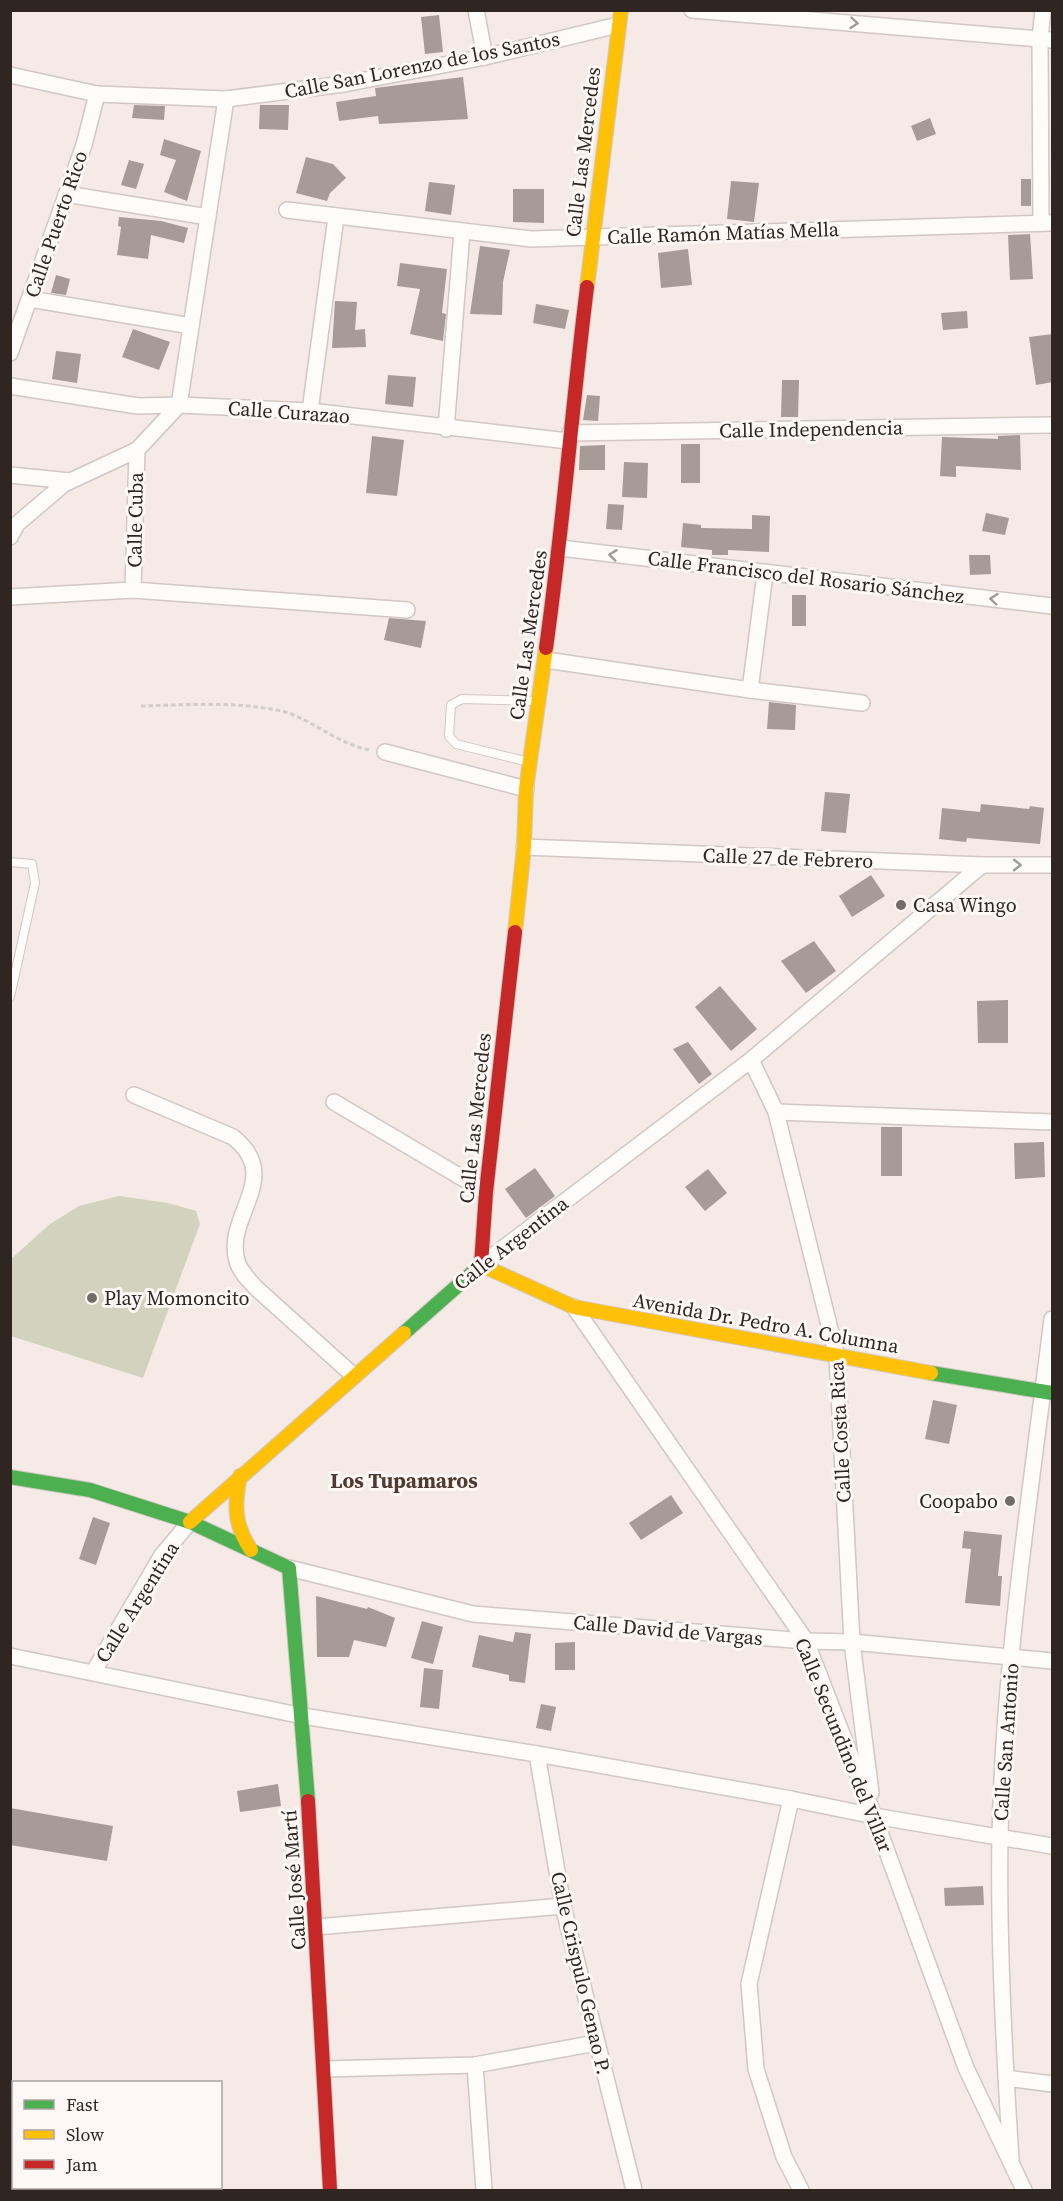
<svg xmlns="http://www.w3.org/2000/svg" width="1063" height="2201" font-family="'Source Serif 4',serif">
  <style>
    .green { fill: #d3d2bf }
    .building { fill: #a69b96 }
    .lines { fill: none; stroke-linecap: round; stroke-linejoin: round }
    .lane-casing { stroke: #d1c7c3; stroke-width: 10 }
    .street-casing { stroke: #d1c7c3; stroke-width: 18 }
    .fast-casing { stroke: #d1c7c3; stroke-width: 16 }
    .slow-casing { stroke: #d1c7c3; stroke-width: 16 }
    .jam-casing { stroke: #d1c7c3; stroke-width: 16 }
    .path { stroke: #d1cdcb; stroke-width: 3; stroke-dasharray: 4.5 3; stroke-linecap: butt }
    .lane { stroke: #fefcfb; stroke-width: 8 }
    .street { stroke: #fefcfb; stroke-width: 15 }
    .fast { stroke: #4caf50; stroke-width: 14 }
    .slow { stroke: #ffc107; stroke-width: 14 }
    .jam { stroke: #c62828; stroke-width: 14 }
    .oneway { stroke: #a19c99 }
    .poi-dot { fill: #746b66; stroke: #fdf8f5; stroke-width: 2 }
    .labels { text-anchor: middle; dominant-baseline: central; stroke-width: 6; stroke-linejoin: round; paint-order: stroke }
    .street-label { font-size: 20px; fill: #2f2622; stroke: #fdf8f5 }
    .poi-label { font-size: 20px; fill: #2f2622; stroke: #fdf8f5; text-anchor: start }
    .neighbourhood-label { font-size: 21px; font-weight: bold; fill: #503b32; stroke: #fdf8f5 }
  </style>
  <rect width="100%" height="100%" fill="#f5eae5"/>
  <polygon class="green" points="119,1196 168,1203 196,1211 200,1224 143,1378 11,1336 11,1259 50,1224 79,1206"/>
  <g class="building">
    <polygon points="439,15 443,52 425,54 421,17"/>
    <polygon points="463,77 468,119 379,124 378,116 339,121 336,102 376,96 375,88"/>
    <polygon points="134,105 165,106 164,120 132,118"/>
    <polygon points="260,105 289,105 288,130 259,129"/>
    <polygon points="930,118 936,134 917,141 911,126"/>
    <polygon points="164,139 201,151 187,201 164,192 176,160 160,155"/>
    <polygon points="306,157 333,164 346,178 330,193 327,201 296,193"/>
    <polygon points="129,160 144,164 136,189 121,185"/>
    <rect x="1021" y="179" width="10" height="27"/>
    <polygon points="731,181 759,183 754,222 727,219"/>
    <polygon points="429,182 455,185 451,215 425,211"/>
    <polygon points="513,189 544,189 544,223 513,222"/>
    <polygon points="119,217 161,221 188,228 184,243 151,235 148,259 117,255 121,227 118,226"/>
    <polygon points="1030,234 1033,279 1010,280 1008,235"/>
    <polygon points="480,246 510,250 503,282 502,315 470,314"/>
    <polygon points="688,249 692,285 661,288 658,253"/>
    <polygon points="400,263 447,269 442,313 446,314 443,341 410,334 420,289 397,286"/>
    <polygon points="56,275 70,279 66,295 51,293"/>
    <polygon points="335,301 357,302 355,330 365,329 366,347 332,348"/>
    <polygon points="536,304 569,310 565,329 533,323"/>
    <polygon points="967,311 968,328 943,330 941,313"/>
    <polygon points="133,329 170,342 159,370 122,357"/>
    <polygon points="1053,334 1053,382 1036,385 1029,337"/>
    <polygon points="56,351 81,354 77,383 52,379"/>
    <polygon points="388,375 416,377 413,407 385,404"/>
    <polygon points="782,380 799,380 798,417 781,417"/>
    <polygon points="587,395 600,396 598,421 583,420"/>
    <polygon points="1020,435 1021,470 956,466 956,477 940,476 942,437 998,439 998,436"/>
    <polygon points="372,436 404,440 397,496 366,493"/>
    <rect x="681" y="444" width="19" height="39"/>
    <polygon points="605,445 605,470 579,470 580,446"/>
    <polygon points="624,462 648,463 647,498 622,497"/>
    <polygon points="608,504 624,505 622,530 606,529"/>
    <polygon points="986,513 1009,518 1005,535 982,531"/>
    <polygon points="752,515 770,516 769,552 728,550 728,555 712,555 712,550 681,547 683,523 701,525 701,528 752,529"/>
    <polygon points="969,555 990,555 991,574 970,575"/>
    <rect x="792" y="595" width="14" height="31"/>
    <polygon points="389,618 426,621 421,648 384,640"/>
    <polygon points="769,702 796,705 795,730 767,729"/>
    <polygon points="825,792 850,794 846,833 821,831"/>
    <polygon points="981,804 1029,809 1030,806 1044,808 1040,844 967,838 966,842 939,839 942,808 980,812"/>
    <polygon points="871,875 885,896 852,917 839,896"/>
    <polygon points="814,941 836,971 806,993 781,961"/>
    <polygon points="720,986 757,1029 731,1051 695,1007"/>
    <polygon points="1008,1000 1008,1043 978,1043 977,1001"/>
    <polygon points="688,1042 712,1074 699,1084 673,1049"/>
    <rect x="881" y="1127" width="21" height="49"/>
    <polygon points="1044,1142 1045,1177 1015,1179 1014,1143"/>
    <polygon points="535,1168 555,1196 526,1218 505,1189"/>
    <polygon points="708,1169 727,1193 705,1211 685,1187"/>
    <polygon points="933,1400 957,1405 949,1444 925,1439"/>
    <polygon points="671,1495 683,1513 641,1540 629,1523"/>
    <polygon points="93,1517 110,1523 96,1565 79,1559"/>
    <polygon points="964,1531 1002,1535 998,1576 1002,1576 1000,1606 965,1603 971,1549 962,1548"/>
    <polygon points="316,1596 367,1609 368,1607 395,1618 386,1647 354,1640 349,1657 317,1657"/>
    <polygon points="422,1621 443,1627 433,1664 411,1658"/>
    <polygon points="515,1632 531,1634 525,1683 509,1681 509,1675 472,1667 479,1635 513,1642"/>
    <polygon points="575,1642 575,1670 555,1670 555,1643"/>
    <polygon points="424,1668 443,1670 439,1709 420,1707"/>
    <polygon points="541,1704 556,1707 551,1731 536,1728"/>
    <polygon points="278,1784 281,1806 240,1812 237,1791"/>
    <polygon points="10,1808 113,1826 107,1861 10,1845"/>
    <polygon points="983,1886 984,1905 945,1906 944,1888"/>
  </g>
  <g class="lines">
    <g class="lane-casing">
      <g id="lane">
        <polyline points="529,762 456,744 449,736 451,705 462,699 536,701"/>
        <polyline points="10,862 32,864 35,883 10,997"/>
      </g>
    </g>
    <g class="street-casing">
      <g id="street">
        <polyline points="476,10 485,57"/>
        <polyline points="692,10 1052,40"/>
        <polyline points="10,75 97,94 226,99 344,84 485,57 618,25"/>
        <polyline points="66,194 208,217"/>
        <polyline points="287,210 531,239 1052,223"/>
        <polyline points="1041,223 1040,38 1043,10"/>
        <polyline points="30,299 191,326"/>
        <polyline points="10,353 84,145 97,94"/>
        <polyline points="10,386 138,406 179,405 310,411 568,441"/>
        <polyline points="310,411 336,217"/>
        <polyline points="446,429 462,232"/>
        <polyline points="570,433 1052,425"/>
        <polyline points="10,475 70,481"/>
        <polyline points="10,537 17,524 64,484 137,450 179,405 226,99"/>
        <polyline points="560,548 1052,606"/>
        <polyline points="133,590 137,450"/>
        <polyline points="10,597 133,590 407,610"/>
        <polyline points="546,660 750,690 862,703"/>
        <polyline points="750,690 765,574"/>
        <polyline points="385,752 526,789"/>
        <polyline points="524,847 982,865 1052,865"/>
        <polyline points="751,1060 776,1112 837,1357 852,1642 871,1793"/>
        <path d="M 134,1095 L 233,1137 C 284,1178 224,1215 237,1261 C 240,1272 249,1280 256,1288 L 354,1376"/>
        <polyline points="334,1102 486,1192"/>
        <polyline points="776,1112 1052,1122"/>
        <polyline points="481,1265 751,1060 982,865"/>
        <polyline points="574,1307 806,1641 874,1816 966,2068 1024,2190"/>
        <polyline points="289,1568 473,1614 806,1641 852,1642 1052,1661"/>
        <polyline points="10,1656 303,1716 537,1754 791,1799 874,1816 1052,1846"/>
        <polyline points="94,1671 162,1555 190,1522"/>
        <polyline points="537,1754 563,1906 634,2190"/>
        <polyline points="791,1799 749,1984 756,2069 784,2157 801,2190"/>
        <polyline points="316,1927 563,1906"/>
        <polyline points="475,2065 484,2190"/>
        <polyline points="325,2069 475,2065 596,2043"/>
        <polyline points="1006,2078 1052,2084"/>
        <path d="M 1011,2159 C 1004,2053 998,1943 1000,1837 C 1003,1667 1031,1489 1052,1319"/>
      </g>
    </g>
    <g class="fast-casing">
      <g id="fast">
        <polyline points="404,1333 481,1265"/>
        <polyline points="931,1373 1052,1393"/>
        <polyline points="10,1477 90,1490 190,1522 289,1568 308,1801"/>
      </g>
    </g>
    <g class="slow-casing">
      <g id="slow">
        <polyline points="587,287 621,10"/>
        <polyline points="515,932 524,847 526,789 546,648"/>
        <polyline points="481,1265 574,1307 931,1373"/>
        <path d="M 240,1476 C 234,1505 234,1525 251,1550"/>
        <polyline points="190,1522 404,1333"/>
      </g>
    </g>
    <g class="jam-casing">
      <g id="jam">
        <path d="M 546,648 C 563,528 572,407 587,287"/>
        <polyline points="481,1265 486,1192 515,932"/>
        <polyline points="308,1801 330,2190"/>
      </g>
    </g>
    <path class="path" d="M 141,706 C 187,705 235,701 281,711 C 311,718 336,744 370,750"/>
    <use href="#lane" class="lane"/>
    <use href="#street" class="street"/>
    <use href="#fast" class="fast"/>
    <use href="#slow" class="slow"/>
    <use href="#jam" class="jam"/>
  </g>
  <defs><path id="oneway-chevron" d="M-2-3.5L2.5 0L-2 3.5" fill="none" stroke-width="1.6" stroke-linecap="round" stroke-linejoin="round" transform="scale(1.5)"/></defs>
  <g class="oneway">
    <use href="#oneway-chevron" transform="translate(854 23) rotate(5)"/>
    <use href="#oneway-chevron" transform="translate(613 555) rotate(-173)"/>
    <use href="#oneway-chevron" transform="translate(994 599) rotate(-174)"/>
    <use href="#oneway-chevron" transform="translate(1017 865)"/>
  </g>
  <g class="poi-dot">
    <circle cx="901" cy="905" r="6"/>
    <circle cx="92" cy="1298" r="6"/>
    <circle cx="1010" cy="1501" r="6"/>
  </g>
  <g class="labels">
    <g class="street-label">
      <text transform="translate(422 65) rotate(-11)">Calle San Lorenzo de los Santos</text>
      <text transform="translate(583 152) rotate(-83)">Calle Las Mercedes</text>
      <text transform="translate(56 224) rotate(-71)">Calle Puerto Rico</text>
      <text transform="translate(723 233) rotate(-2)">Calle Ramón Matías Mella</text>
      <text transform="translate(289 412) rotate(4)">Calle Curazao</text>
      <text transform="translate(811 429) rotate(-1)">Calle Independencia</text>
      <text transform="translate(135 520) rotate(-89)">Calle Cuba</text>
      <text transform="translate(806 577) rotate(7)">Calle Francisco del Rosario Sánchez</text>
      <text transform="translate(528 635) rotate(-82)">Calle Las Mercedes</text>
      <text transform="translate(788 858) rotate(2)">Calle 27 de Febrero</text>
      <text transform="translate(475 1118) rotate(-84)">Calle Las Mercedes</text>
      <text transform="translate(511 1243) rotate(-38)">Calle Argentina</text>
      <text transform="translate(766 1323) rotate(10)">Avenida Dr. Pedro A. Columna</text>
      <text transform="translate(840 1432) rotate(-93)">Calle Costa Rica</text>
      <text transform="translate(137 1602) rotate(-58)">Calle Argentina</text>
      <text transform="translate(668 1630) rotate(5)">Calle David de Vargas</text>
      <text transform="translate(1006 1742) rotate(-86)">Calle San Antonio</text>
      <text transform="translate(844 1745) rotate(68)">Calle Secundino del Villar</text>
      <text transform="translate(294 1880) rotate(-94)">Calle José Martí</text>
      <text transform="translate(581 1973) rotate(77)">Calle Crispulo Genao P.</text>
    </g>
    <g class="poi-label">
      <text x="913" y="905">Casa Wingo</text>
      <text x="104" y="1298">Play Momoncito</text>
      <text x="998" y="1501" text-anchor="end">Coopabo</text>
    </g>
    <g class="neighbourhood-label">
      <text x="404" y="1480">Los Tupamaros</text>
    </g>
  </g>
  <rect width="1063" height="2201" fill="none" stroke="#2f2622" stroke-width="24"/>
  <rect x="12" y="2081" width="210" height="108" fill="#fdf8f5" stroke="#aba4a1" stroke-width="1.5"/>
  <rect x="24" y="2100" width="30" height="9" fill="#4caf50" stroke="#aba4a1" stroke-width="1.5"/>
  <text x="66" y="2111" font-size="18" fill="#2f2622">Fast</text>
  <rect x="24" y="2130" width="30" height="9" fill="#ffc107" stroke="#aba4a1" stroke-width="1.5"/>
  <text x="66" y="2141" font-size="18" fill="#2f2622">Slow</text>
  <rect x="24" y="2160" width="30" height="9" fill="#c62828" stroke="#aba4a1" stroke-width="1.5"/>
  <text x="66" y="2171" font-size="18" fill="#2f2622">Jam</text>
</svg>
